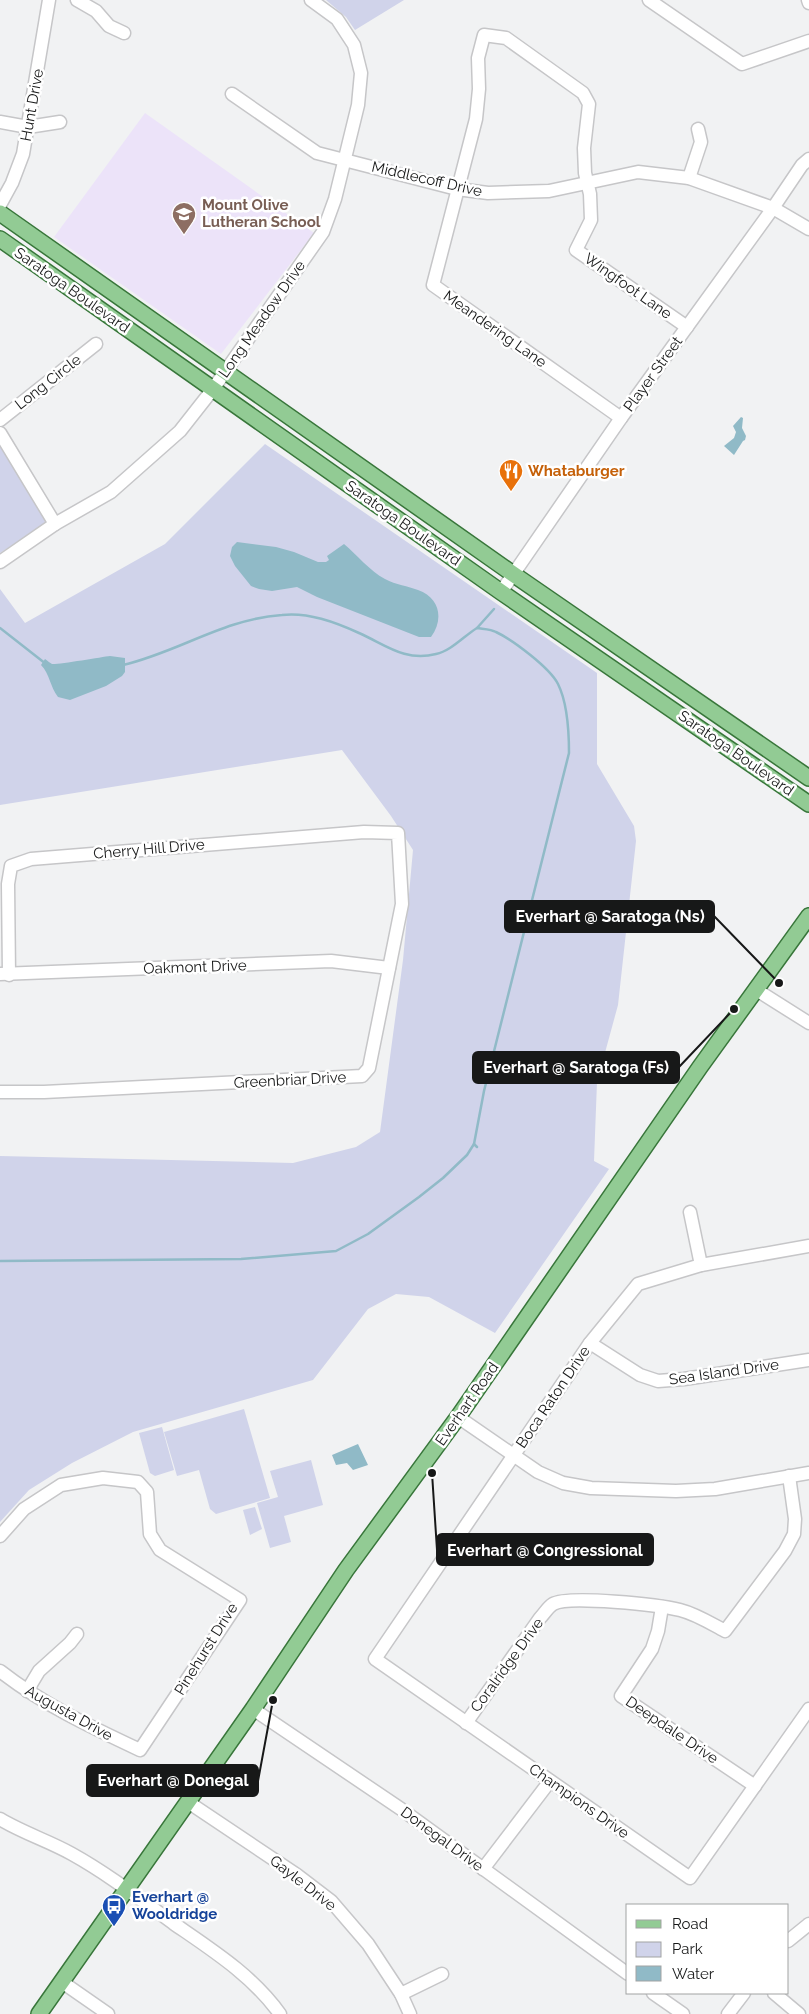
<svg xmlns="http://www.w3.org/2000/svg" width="809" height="2014" font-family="Raleway,sans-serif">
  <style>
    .education { fill: #ece3f9 }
    .green { fill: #d0d3ea }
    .water { fill: #90bac7 }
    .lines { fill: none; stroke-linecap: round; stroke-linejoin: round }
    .stream { stroke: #90bac7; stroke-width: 2.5 }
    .minor-casing { stroke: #c6c6c8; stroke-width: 15 }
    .major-casing { stroke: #38763a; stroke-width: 18 }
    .minor { stroke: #fff; stroke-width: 12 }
    .major { stroke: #92cb94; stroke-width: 15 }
    .labels { text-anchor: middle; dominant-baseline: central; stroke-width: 5; stroke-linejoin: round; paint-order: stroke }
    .street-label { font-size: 15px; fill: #171818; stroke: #fff }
    .education-label { font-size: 15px; font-weight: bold; fill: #785e54; stroke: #fff; text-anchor: start }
    .food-label { font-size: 15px; font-weight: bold; fill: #c56008; stroke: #fff; text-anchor: start }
    .transit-label { font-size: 15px; font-weight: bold; fill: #164399; stroke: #fff; text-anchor: start }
    .leader { fill: none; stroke: #171818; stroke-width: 2 }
    .callout-dot { fill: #171818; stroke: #fff; stroke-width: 2 }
    .callout { fill: #171818; stroke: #171818; stroke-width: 2 }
    .callout-label { font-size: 16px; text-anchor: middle; font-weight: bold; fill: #fff }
  </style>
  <rect width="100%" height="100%" fill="#f1f2f3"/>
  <polygon class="education" points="145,113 314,233 221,354 54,237"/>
  <g class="green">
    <polygon points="326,0 404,0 355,30 346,17"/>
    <polygon points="265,444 597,673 597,764 634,826 636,841 618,1005 597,1082 594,1161 609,1169 495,1333 429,1297 396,1294 368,1309 313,1380 133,1432 72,1463 29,1490 0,1522 0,1156 293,1163 356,1147 380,1132 403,960 413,850 391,816 342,750 0,805 0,589 25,623 165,544"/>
    <polygon points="0,445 48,522 0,553"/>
    <polygon points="244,1409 270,1498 216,1514 210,1509 199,1470 177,1476 164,1432"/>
    <polygon points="162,1427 174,1470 155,1476 150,1473 139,1433"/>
    <polygon points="311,1460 323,1505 284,1516 291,1542 270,1548 257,1503 278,1497 270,1471"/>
    <polygon points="255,1507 262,1529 250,1535 243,1510"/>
  </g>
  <g class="water">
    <polygon points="741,417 743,418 742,428 746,436 745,440 743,441 734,455 724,446 734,438 736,432 733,426"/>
    <path d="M 237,542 L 276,547 L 294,552 L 318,562 L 326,562 L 329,560 L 327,556 L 344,544 C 357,555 370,571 385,579 C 396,585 408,586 418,590 C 440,598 444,619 431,637 L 419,637 L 317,597 L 297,587 L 272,591 L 259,589 L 251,586 L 235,566 L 230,556 L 232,547 Z"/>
    <path d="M 110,656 L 125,658 L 125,672 L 122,676 L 106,686 L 70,700 L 58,697 C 50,687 50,674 41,665 L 45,659 C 48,661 50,663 52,664 C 56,665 102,657 110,656 Z"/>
    <polygon points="358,1444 368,1465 353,1470 347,1463 336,1465 332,1455"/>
  </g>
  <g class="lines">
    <g class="stream">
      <polyline points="0,628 46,664"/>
      <polyline points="477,628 494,609"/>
      <path d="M 123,665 C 179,652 223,619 282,615 C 308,612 335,622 359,633 C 386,645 405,662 436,654 C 451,651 464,636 477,628 C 483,629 491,629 496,632 C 513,640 550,668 558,684 C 567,702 569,733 569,753 L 484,1091 L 474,1144"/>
      <polyline points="0,1261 241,1259 336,1251 368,1234 419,1197 443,1178 467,1155 474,1144 477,1147"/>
    </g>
    <g class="minor-casing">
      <g id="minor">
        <polyline points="77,0 96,11 109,26 124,33"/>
        <polyline points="649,0 742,64 809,41"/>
        <polyline points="808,0 809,3"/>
        <polyline points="232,94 317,153 457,189 488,193 549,191 638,172 689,178 773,208 809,229"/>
        <polyline points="0,122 28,127 60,122"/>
        <polyline points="689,178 701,142 698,129"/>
        <polyline points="0,205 12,183 23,154 49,0"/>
        <polyline points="621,418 433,285 476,119 479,89 478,58 484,35 506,38 583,93 589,104 584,148 585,173 590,194 591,220 576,250 687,327"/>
        <polyline points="0,420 96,344"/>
        <polyline points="0,433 55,524"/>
        <polyline points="0,562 55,524 111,492 180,431 213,389 323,232 335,199 358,105 361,73 354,45 337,19 311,0"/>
        <polyline points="501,592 621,418 773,208 802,165 809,159"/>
        <polyline points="0,974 331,961 389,968"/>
        <polyline points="755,989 809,1023"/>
        <polyline points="0,1092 44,1092 362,1076 369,1068 402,904 398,833 364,832 31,859 11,866 8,884 9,975"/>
        <polyline points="690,1212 701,1265"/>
        <polyline points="809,1246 701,1265 638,1284 590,1343 375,1659 690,1878 809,1709"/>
        <polyline points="590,1343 640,1375 658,1381 684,1379 809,1360"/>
        <polyline points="458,1417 538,1472 563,1483 591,1488 676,1491 715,1489 809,1473"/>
        <path d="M 0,1536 L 24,1509 L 61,1485 L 103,1478 L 138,1482 L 147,1492 L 150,1534 L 160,1550 L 240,1600 L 140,1750 C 91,1727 42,1704 0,1671"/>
        <polyline points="662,1607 658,1631 652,1649 621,1696 755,1786"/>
        <polyline points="27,1691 39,1671 70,1643 77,1634"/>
        <polyline points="253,1709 401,1809 628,1974"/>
        <path d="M 466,1723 L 540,1618 C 544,1614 548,1607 553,1604 C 568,1595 660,1605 680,1610 C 696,1614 710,1623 725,1631 L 785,1551 L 794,1534 L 795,1519 L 789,1476"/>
        <polyline points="188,1802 297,1875 331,1901 368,1944 401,1994 410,2014"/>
        <path d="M 0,1819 C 23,1833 49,1841 72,1854 C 108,1874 140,1899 173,1923 C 212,1950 252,1975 280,2014"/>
        <polyline points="483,1869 550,1781"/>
        <polyline points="788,1941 809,1924"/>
        <polyline points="62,1982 108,2014"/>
        <polyline points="653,1993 683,2014"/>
        <polyline points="774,1993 799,2014"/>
        <polyline points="401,1994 442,1974"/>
        <polyline points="728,2014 744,1993"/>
      </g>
    </g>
    <g class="major-casing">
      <g id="major">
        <polyline points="0,213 513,574 809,778"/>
        <polyline points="0,239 501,592 809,804"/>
        <polyline points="39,2014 253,1709 346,1570 458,1417 700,1067 809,916"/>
      </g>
    </g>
    <use href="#minor" class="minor"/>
    <use href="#major" class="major"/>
  </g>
  <defs>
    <g id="school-pin" transform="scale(1.25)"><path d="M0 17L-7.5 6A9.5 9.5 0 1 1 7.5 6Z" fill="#8d6e63" stroke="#fff"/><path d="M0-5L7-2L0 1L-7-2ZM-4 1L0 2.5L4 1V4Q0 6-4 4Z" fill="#fff"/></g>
    <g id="restaurant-pin" transform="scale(1.25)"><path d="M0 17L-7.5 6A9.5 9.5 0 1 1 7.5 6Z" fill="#e8710a" stroke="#fff"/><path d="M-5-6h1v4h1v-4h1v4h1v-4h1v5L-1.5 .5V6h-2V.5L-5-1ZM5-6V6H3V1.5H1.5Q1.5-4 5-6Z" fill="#fff"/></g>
    <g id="bus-pin" transform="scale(1.25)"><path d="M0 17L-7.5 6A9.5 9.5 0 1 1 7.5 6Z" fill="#1a4fb4" stroke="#fff"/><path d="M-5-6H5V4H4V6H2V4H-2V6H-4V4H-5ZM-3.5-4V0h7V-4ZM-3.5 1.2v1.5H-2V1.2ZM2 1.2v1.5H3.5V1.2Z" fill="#fff"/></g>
  </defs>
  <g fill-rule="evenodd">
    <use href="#school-pin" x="184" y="214"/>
    <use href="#restaurant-pin" x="511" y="471"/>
    <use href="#bus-pin" x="114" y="1906"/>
  </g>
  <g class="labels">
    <g class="street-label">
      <text transform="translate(32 105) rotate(-80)">Hunt Drive</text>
      <text transform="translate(427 179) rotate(13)">Middlecoff Drive</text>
      <text transform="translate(628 286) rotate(35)">Wingfoot Lane</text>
      <text transform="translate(72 290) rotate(35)">Saratoga Boulevard</text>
      <text transform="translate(262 319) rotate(-55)">Long Meadow Drive</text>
      <text transform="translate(495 329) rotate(35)">Meandering Lane</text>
      <text transform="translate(653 374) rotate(-54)">Player Street</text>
      <text transform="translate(48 382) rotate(-38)">Long Circle</text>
      <text transform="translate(403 523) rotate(35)">Saratoga Boulevard</text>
      <text transform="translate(736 753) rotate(35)">Saratoga Boulevard</text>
      <text transform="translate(149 849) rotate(-5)">Cherry Hill Drive</text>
      <text transform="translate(195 967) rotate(-2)">Oakmont Drive</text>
      <text transform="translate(290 1080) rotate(-3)">Greenbriar Drive</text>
      <text transform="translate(724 1372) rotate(-8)">Sea Island Drive</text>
      <text transform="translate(553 1397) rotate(-56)">Boca Raton Drive</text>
      <text transform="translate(467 1404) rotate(-55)">Everhart Road</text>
      <text transform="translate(206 1649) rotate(-58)">Pinehurst Drive</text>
      <text transform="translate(507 1665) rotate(-54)">Coralridge Drive</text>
      <text transform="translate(69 1713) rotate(29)">Augusta Drive</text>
      <text transform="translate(672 1730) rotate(34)">Deepdale Drive</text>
      <text transform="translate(579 1801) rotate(35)">Champions Drive</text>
      <text transform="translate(442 1839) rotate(36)">Donegal Drive</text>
      <text transform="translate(303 1883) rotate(38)">Gayle Drive</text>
    </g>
    <g class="education-label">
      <text x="202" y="205">Mount Olive<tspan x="202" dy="17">Lutheran School</tspan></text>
    </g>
    <g class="food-label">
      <text x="528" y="471">Whataburger</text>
    </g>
    <g class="transit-label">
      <text x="132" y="1897">Everhart @<tspan x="132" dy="17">Wooldridge</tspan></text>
    </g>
  </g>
  <path class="leader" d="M779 983L714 916M734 1009L679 1067M432 1473L437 1550M273 1700L258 1781"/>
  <g class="callout-dot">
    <circle cx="779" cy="983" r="5"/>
    <circle cx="734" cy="1009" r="5"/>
    <circle cx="432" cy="1473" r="5"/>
    <circle cx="273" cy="1700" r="5"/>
  </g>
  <g class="callout">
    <rect x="505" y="901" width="209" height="31" rx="5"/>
    <rect x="473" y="1052" width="206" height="31" rx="5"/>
    <rect x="437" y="1534" width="216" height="31" rx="5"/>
    <rect x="87" y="1765" width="171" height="31" rx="5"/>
  </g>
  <g class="callout-label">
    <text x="610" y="922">Everhart @ Saratoga (Ns)</text>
    <text x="576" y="1073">Everhart @ Saratoga (Fs)</text>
    <text x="545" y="1556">Everhart @ Congressional</text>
    <text x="173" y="1786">Everhart @ Donegal</text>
  </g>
  <rect x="626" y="1904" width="162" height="90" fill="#ffffff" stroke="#a2a3a3"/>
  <rect x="636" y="1920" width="25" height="8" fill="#92cb94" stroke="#a2a3a3"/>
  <text x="672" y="1929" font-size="15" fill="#171818">Road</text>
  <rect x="636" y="1942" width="25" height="15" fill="#d0d3ea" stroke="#a2a3a3"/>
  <text x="672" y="1954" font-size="15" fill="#171818">Park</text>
  <rect x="636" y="1966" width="25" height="15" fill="#90bac7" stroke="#a2a3a3"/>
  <text x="672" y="1979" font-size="15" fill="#171818">Water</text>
</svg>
